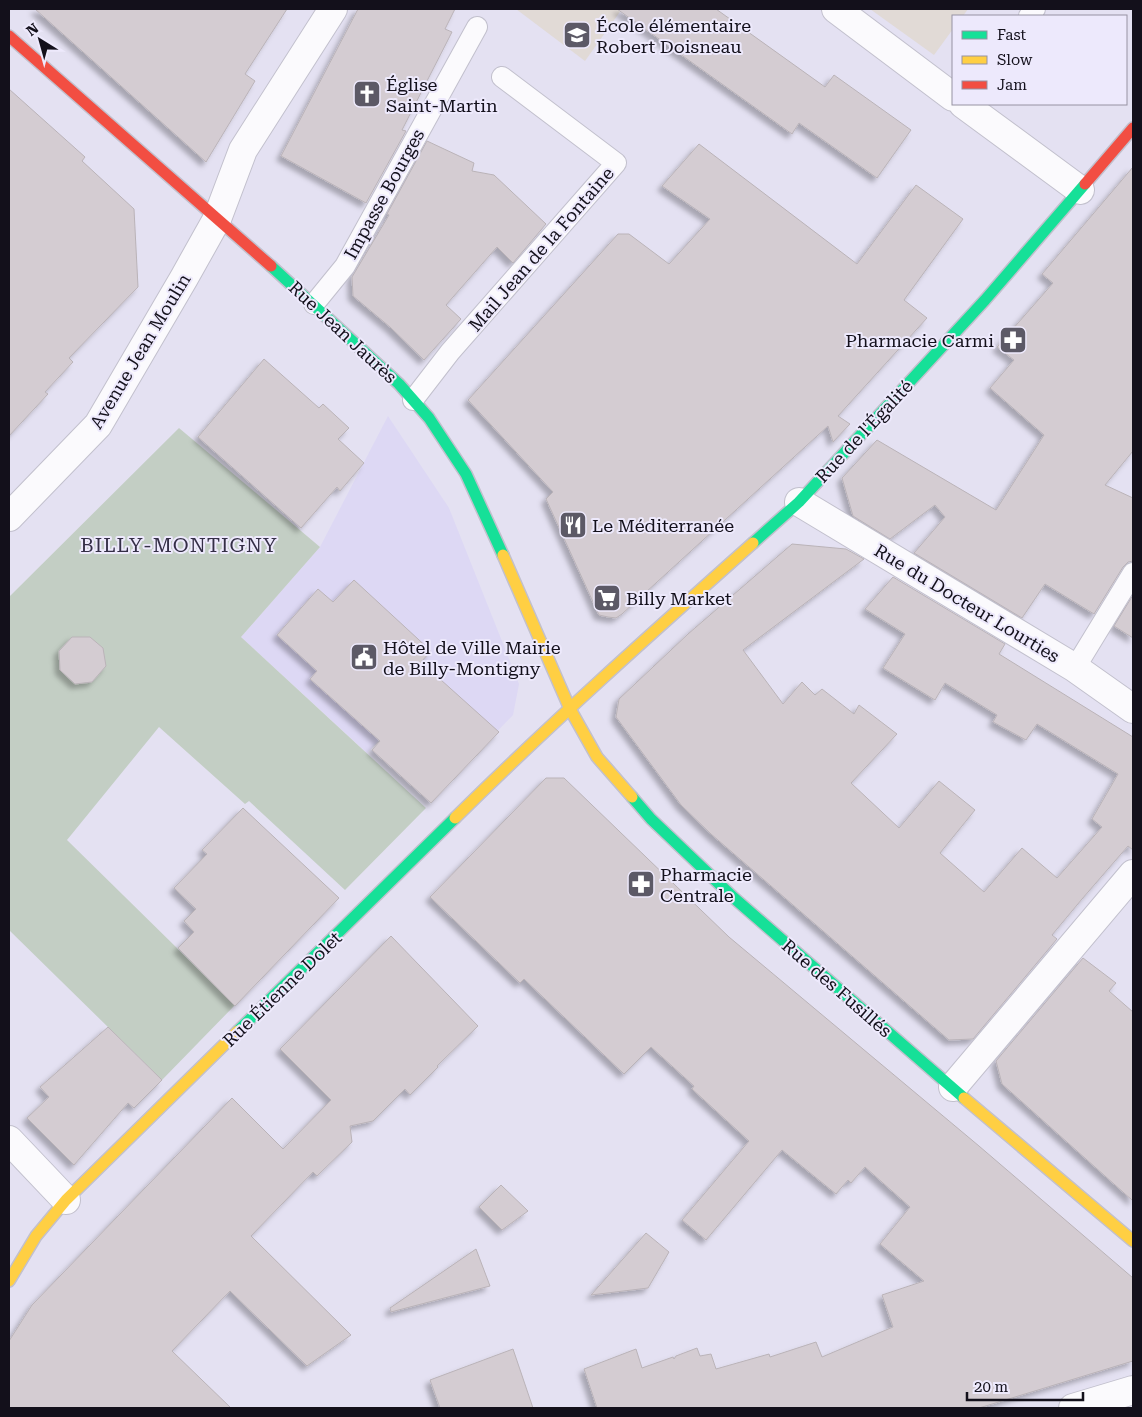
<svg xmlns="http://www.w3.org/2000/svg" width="1142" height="1417" font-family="'Roboto Serif',serif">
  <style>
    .built { fill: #ddd8f4 }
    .education { fill: #e1dad6 }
    .green { fill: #c3cec4 }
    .building { fill: #d4ccd2; stroke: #bab3b8; filter: url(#shadow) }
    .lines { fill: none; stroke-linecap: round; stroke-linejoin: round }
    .lane-casing { stroke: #c2c0cd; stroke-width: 22 }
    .street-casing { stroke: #c2c0cd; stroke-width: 30 }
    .fast-casing { stroke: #c2c0cd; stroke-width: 14 }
    .slow-casing { stroke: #c2c0cd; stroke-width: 14 }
    .jam-casing { stroke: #c2c0cd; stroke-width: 14 }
    .lane { stroke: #fbfafd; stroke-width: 20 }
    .street { stroke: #fbfafd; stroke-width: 28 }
    .fast { stroke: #16e098; stroke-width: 11 }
    .slow { stroke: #ffcf43; stroke-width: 11 }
    .jam { stroke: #f24e42; stroke-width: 11 }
    .labels { text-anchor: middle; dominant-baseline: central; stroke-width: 4; stroke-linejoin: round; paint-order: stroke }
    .poi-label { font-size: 18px; fill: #13101b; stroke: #ede9fc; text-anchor: start }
    .street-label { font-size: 18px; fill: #13101b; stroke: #ede9fc }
    .quarter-label { font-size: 20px; letter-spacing: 1px; fill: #342e46; stroke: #ede9fc }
  </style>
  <defs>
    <filter id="shadow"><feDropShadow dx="-4.5" dy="4.5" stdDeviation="2.5" flood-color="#0004"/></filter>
  </defs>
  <rect width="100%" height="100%" fill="#e4e1f2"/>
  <polygon class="built" points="388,416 449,508 519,684 513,715 457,773 397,720 367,753 241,637 320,547"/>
  <g class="education">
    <polygon points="516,9 622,9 585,61"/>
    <polygon points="870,9 968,9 963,16 953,16 953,29 934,55"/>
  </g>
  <polygon class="green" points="179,428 320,547 241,637 426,808 345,890 249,801 245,804 159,727 67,840 235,1005 162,1080 9,930 9,597"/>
  <g class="building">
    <polygon points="35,9 287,9 245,74 255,81 206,162"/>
    <polygon points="358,9 455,9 445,29 452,32 402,130 406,131 366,203 281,156"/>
    <polygon points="617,9 716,9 825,87 834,75 911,130 877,178 799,123 792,134"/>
    <polygon points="9,89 85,157 82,161 134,209 138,287 69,358 73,362 45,392 48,394 9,436"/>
    <polygon points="427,141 474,163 472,171 494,175 546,224 513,263 497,247 446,305 461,319 424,360 390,327 353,296 352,277 389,215 387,214"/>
    <polygon points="699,144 857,264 916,185 963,219 904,300 927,318 838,416 850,424 833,442 828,426 622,614 616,618 608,617 599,615 546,499 553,492 468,400 618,234 629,234 669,264 710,219 662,186"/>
    <polygon points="1133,167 1133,451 1105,485 1133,498 1133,561 1128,562 1123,567 1094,614 1045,584 1022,618 914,553 945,517 935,505 890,539 853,516 842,478 877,440 996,510 1044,435 990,388 1014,360 997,347 1053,283 1042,274"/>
    <polygon points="264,359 319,408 323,404 349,428 338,439 364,463 340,491 337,487 301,528 198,437"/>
    <polygon points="792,544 846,549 864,559 743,650 783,704 802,682 815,695 822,689 854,714 859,705 897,734 851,783 899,828 939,781 975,810 940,853 984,892 1022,848 1057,878 1102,827 1092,819 1118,774 1037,724 1026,740 993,722 997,715 945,683 935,700 883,668 905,634 865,609 893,577 1005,644 999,654 1133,737 1133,850 1128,846 1082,899 1052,935 1057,939 973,1039 949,1040 711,834 681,805 616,717 619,699 688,634"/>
    <polygon points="354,580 431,651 421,662 499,732 431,803 372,750 380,741 310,679 317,671 277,635 318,589 333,602"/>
    <polygon points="1133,595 1133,638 1114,626"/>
    <polygon points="72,637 90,637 103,648 106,666 92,682 75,684 60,670 59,651"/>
    <polygon points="546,778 564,778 729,937 979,1146 1133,1278 1133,1361 979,1408 597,1408 584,1369 636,1349 642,1368 673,1357 674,1359 676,1356 697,1348 700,1356 711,1354 716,1369 769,1354 770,1357 816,1342 822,1357 893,1327 882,1295 924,1281 880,1244 910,1207 865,1167 851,1183 848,1180 836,1194 782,1150 706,1240 682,1220 749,1141 692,1089 694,1086 651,1047 624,1074 524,979 520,983 430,897"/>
    <polygon points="243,808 339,898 235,1006 178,948 194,932 184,921 196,909 174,888 207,854 202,850"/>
    <polygon points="391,936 478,1026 437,1066 438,1067 410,1095 405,1089 373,1121 350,1126 352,1142 317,1176 313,1172 251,1236 351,1335 307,1366 230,1291 172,1351 231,1408 9,1408 9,1341 32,1305 232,1098 283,1149 331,1100 280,1049"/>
    <polygon points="1083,958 1116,983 1109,991 1133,1012 1133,1201 1002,1084 996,1061"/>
    <polygon points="108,1027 162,1080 134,1108 128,1103 74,1165 27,1118 49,1097 40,1087"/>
    <polygon points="501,1185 528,1211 502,1230 479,1207"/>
    <polygon points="646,1233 669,1252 648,1288 591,1295"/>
    <polygon points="476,1249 490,1286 391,1312 390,1308"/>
    <polygon points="513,1349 533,1408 440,1408 430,1380"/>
  </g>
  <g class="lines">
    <g class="lane-casing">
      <g id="lane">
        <polyline points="1029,16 1035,9"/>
        <polyline points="314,304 345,266 477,27"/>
        <polyline points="413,400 450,352 616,163 502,77"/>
        <polyline points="1075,668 1133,573"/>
      </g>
    </g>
    <g class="street-casing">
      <g id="street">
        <polyline points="836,9 953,97"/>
        <polyline points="963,104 1080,190"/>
        <polyline points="799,502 1075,668 1133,709"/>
        <polyline points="9,517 98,425 184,278 217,219 243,150 333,9"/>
        <polyline points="953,1087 1133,874"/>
        <polyline points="9,1140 66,1200"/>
        <polyline points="1073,1408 1133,1390"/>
      </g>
    </g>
    <g class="fast-casing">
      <g id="fast">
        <polyline points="271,266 399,384 429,418 466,474 503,555"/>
        <polyline points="753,543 799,502 985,300 1085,184"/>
        <polyline points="632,797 651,819 734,898 964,1098"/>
        <polyline points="238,1031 455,818"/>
      </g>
    </g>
    <g class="slow-casing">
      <g id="slow">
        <polyline points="503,555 570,709 597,757 632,797"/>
        <path d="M 455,818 C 551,723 652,633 753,543"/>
        <polyline points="964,1098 1133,1241"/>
        <polyline points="9,1281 36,1236 66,1200 238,1031"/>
      </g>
    </g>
    <g class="jam-casing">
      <g id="jam">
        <polyline points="9,36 271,266"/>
        <polyline points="1085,184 1133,128"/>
      </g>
    </g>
    <use href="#lane" class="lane"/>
    <use href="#street" class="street"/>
    <use href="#fast" class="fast"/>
    <use href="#slow" class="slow"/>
    <use href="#jam" class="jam"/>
  </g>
  <defs>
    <g id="school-square" transform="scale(1.4375)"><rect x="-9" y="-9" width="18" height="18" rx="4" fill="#5c5966" stroke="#ede9fc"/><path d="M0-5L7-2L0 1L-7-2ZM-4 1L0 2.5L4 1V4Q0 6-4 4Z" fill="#fff"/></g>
    <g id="church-square" transform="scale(1.4375)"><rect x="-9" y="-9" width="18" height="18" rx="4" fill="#5c5966" stroke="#ede9fc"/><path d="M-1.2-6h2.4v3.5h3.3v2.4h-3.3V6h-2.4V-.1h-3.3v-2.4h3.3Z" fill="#fff"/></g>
    <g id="pharmacy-square" transform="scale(1.4375)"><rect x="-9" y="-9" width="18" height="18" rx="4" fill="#5c5966" stroke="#ede9fc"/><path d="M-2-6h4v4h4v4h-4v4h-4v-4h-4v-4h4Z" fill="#fff"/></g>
    <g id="restaurant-square" transform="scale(1.4375)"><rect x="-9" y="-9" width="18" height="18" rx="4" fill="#5c5966" stroke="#ede9fc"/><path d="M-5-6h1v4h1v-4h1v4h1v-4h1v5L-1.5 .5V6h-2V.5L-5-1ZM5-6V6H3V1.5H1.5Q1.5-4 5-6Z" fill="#fff"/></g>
    <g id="supermarket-square" transform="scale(1.4375)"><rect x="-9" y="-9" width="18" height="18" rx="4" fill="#5c5966" stroke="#ede9fc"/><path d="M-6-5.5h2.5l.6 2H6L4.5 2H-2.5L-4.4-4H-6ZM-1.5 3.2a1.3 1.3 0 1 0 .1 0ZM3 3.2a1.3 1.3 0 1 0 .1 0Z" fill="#fff"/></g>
    <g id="civic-square" transform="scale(1.4375)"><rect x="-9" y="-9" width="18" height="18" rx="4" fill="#5c5966" stroke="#ede9fc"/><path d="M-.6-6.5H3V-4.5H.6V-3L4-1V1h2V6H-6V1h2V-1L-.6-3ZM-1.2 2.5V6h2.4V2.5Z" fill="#fff"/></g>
  </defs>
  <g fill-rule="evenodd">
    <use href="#school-square" x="577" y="35"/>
    <use href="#church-square" x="367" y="94"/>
    <use href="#pharmacy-square" x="1013" y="340"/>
    <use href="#restaurant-square" x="573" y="525"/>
    <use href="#supermarket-square" x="607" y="598"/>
    <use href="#civic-square" x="364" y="657"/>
    <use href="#pharmacy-square" x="641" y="884"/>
  </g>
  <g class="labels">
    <g class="poi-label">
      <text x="596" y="25">École élémentaire<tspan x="596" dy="21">Robert Doisneau</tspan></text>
      <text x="386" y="84">Église<tspan x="386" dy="21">Saint-Martin</tspan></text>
      <text x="994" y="340" text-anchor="end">Pharmacie Carmi</text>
      <text x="592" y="525">Le Méditerranée</text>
      <text x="626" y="598">Billy Market</text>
      <text x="383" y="647">Hôtel de Ville Mairie<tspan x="383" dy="21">de Billy-Montigny</tspan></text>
      <text x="660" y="874">Pharmacie<tspan x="660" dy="21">Centrale</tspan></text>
    </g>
    <g class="street-label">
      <text transform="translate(384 194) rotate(-61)">Impasse Bourges</text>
      <text transform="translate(541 249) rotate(-49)">Mail Jean de la Fontaine</text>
      <text transform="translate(343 332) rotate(43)">Rue Jean Jaurès</text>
      <text transform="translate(140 351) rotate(-59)">Avenue Jean Moulin</text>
      <text transform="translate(864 431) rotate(-47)">Rue de l'Égalité</text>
      <text transform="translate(967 603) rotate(31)">Rue du Docteur Lourties</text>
      <text transform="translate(837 988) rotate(41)">Rue des Fusillés</text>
      <text transform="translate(282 989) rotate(-44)">Rue Étienne Dolet</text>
    </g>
    <g class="quarter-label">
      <text x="179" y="545">BILLY-MONTIGNY</text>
    </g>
  </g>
  <rect width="1142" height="1417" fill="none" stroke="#13101b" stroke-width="20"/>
  <rect x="952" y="15" width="175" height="90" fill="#ede9fc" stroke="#9692a2"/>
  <rect x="962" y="31" width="25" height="8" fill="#16e098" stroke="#9692a2"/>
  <text x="997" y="40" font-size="15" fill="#13101b">Fast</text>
  <rect x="962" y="56" width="25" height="8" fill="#ffcf43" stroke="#9692a2"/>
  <text x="997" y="65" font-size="15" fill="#13101b">Slow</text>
  <rect x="962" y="81" width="25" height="8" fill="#f24e42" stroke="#9692a2"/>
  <text x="997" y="90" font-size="15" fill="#13101b">Jam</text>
  <g transform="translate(40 40) rotate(323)" stroke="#ede9fc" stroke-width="4" paint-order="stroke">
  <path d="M0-4L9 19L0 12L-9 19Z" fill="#13101b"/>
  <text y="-8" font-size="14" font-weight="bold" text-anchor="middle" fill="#13101b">N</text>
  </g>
  <path d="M967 1392v8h116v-8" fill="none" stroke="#13101b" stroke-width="2.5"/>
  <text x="974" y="1392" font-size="15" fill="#13101b" stroke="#ede9fc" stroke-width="4" paint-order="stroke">20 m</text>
</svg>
